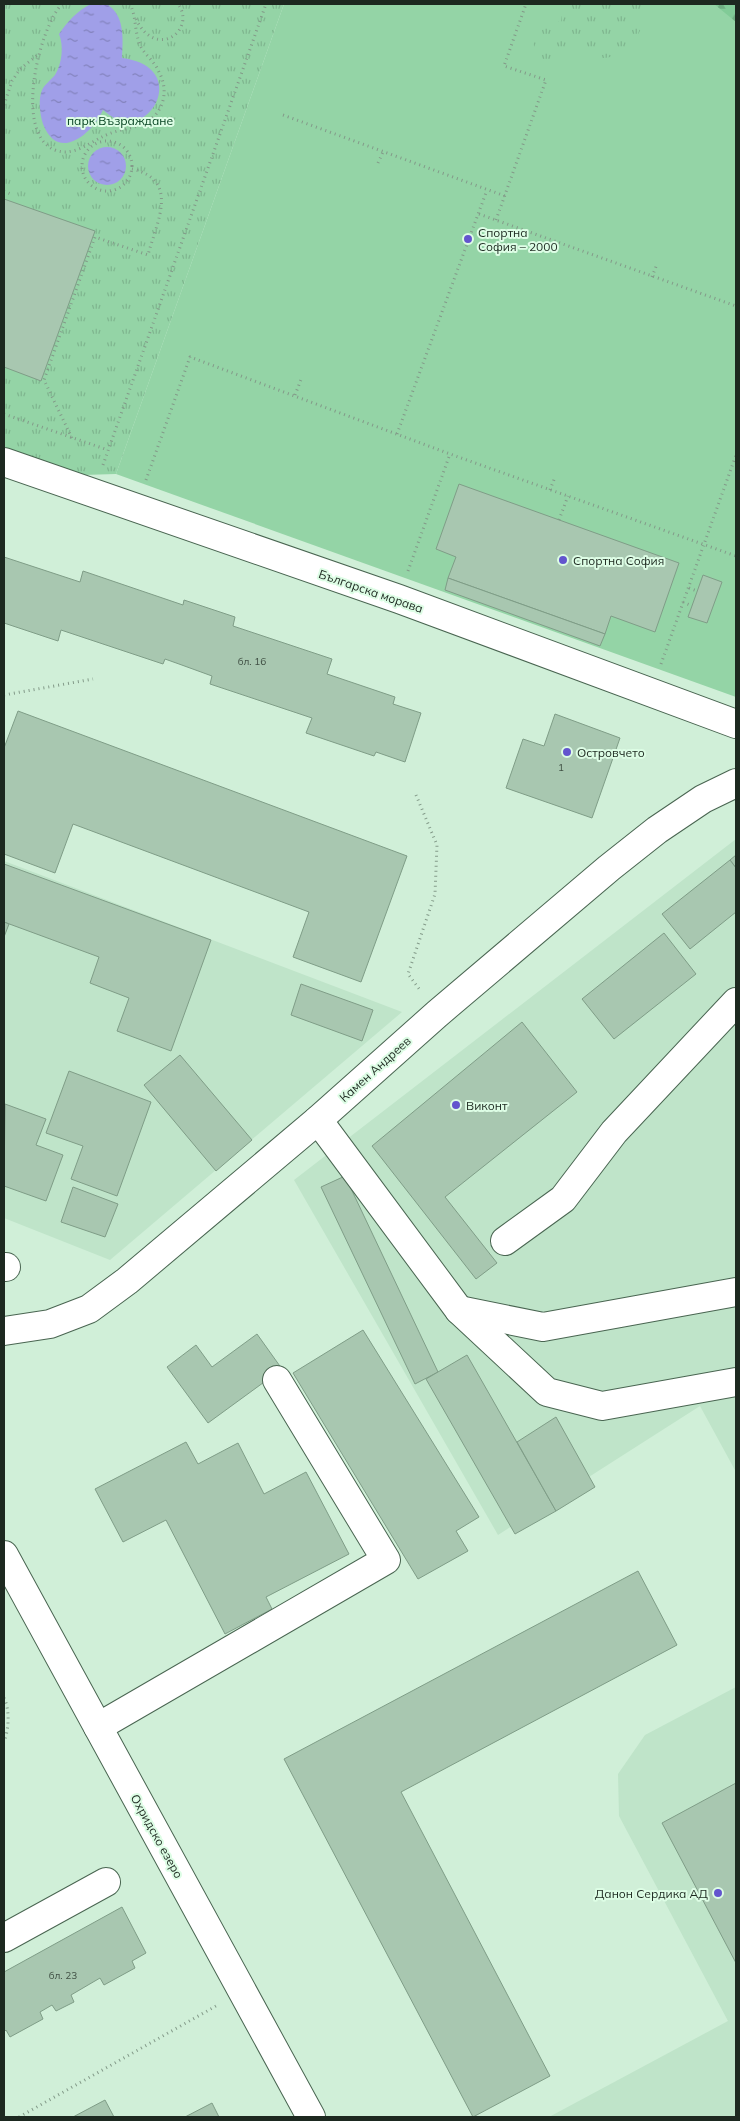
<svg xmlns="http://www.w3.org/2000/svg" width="740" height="2121" font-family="Mulish,sans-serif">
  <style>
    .built { fill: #bfe4c9 }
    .grass { fill: #94d4a6 }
    .forest { fill: url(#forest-firs) }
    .park { fill: url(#park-tufts) }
    .water { fill: url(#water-ripples) }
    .building { fill: #a8c7b0; stroke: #7f9d87 }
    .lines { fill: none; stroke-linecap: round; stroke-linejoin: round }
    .minor-casing { stroke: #496551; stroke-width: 30 }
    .path { stroke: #839a89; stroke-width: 3; stroke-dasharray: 1 4; stroke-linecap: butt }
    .minor { stroke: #fff; stroke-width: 28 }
    .poi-dot { fill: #6355ce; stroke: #ddfde5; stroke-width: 2 }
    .labels { text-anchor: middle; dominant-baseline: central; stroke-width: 4; stroke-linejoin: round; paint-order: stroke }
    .number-label { font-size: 10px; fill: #405044 }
    .park-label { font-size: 12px; fill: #064221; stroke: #ddfde5 }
    .poi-label { font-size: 12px; fill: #1d2920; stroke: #ddfde5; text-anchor: start }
    .street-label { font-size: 12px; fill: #1d2920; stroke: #ddfde5 }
  </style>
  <defs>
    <pattern id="forest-firs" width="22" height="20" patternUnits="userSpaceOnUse" patternTransform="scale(1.25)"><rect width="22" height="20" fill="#81cb97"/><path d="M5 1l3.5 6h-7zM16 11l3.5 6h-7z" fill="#6fae82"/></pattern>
    <pattern id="park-tufts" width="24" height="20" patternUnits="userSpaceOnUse" patternTransform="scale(1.25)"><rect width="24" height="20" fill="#94d4a6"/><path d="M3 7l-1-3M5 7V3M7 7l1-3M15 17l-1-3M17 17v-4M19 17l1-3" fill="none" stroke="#7fb68f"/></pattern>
    <pattern id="water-ripples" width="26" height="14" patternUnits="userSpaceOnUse" patternTransform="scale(1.25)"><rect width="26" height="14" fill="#a09fe8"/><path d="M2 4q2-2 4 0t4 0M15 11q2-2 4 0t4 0" fill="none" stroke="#8282bc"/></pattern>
  </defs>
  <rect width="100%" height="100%" fill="#d0efd8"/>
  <g class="built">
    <polygon points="736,839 736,1472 700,1406 498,1535 294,1180"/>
    <polygon points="4,861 402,1012 110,1260 4,1218"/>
    <polygon points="736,1687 736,2117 549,2117 728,2021 619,1816 618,1774 645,1735"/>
  </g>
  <polygon class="grass" points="284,4 736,4 736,697 116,474"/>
  <polygon class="forest" points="714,4 736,4 736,22"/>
  <g class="park">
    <polygon points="4,4 284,4 116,474 83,475 4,447"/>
    <path d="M 563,4 L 641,4 C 650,29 628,59 601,58 C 591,57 583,53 575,49 C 544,102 506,10 561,22 Z"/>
  </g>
  <g class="water">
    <path d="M 91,4 L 108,5 C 125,16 123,40 122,58 C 188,66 154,136 116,119 C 112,117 107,113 103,110 C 92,134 58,163 43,124 C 40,115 38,99 42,90 C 45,84 51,80 55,75 C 62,64 64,46 59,34 C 68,21 77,11 91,4 Z"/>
    <circle cx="107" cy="166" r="19"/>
  </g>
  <g class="building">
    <polygon points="4,199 95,231 41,381 4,367"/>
    <polygon points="459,484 679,563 655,632 611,616 605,634 448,578 456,557 436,549"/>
    <polygon points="4,557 80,582 83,571 183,605 184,600 235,617 233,626 332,659 327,674 395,697 393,704 421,713 405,762 376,752 374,756 306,733 312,718 210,684 212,676 179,664 165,659 163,664 61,630 58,641 4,623"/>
    <polygon points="703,575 722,582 707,623 688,617"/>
    <polygon points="448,578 605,634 600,646 445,590"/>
    <polygon points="18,711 407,856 361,982 293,957 309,912 73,824 55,873 4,854 4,748"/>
    <polygon points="555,714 620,738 592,818 506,788 523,739 544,746"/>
    <polygon points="736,855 736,868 730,860"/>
    <polygon points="730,860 736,868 736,912 690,949 662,914"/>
    <polygon points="4,864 211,940 171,1051 117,1031 129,998 90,983 99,957 4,922"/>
    <polygon points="4,922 9,924 4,937"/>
    <polygon points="664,933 696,974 614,1039 582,999"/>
    <polygon points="301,984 373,1010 362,1041 291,1015"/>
    <polygon points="522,1022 577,1092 445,1197 497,1263 476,1279 372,1146"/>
    <polygon points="180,1055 252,1140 216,1171 144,1085"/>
    <polygon points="69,1071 151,1102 117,1196 71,1179 83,1146 46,1133"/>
    <polygon points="5,1104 46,1119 36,1145 63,1155 46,1201 4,1186"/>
    <polygon points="345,1176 438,1372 415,1384 321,1187"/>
    <polygon points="73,1187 118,1204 105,1237 61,1222"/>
    <polygon points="363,1330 479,1517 456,1531 468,1551 418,1579 293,1373"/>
    <polygon points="257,1334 282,1369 208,1423 167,1367 196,1345 212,1367"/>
    <polygon points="467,1355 556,1511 515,1534 426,1379"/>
    <polygon points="556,1417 595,1487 556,1511 517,1442"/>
    <polygon points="186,1442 198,1464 238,1443 264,1494 306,1472 349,1554 266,1597 272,1609 225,1634 166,1520 123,1542 95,1489"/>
    <polygon points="638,1571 677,1645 401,1792 550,2076 473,2117 284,1759"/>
    <polygon points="736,1783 736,1963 662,1823"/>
    <polygon points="122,1907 146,1953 132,1961 135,1968 104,1985 100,1978 71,1995 74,2002 56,2011 52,2005 40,2012 43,2019 10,2037 6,2030 4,2032 4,1972"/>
    <polygon points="105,2100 114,2117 73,2117"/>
    <polygon points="212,2103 219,2117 185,2117"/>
  </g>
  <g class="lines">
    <g class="minor-casing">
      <g id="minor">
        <polyline points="4,462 399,599 736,724"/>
        <polyline points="318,1120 459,1310 547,1392 602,1406 736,1382"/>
        <polyline points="505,1241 563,1199 614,1132 736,1002"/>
        <polyline points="4,1267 6,1267"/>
        <polyline points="459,1310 543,1327 736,1292"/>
        <polyline points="4,1331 50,1324 89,1309 127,1281 318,1120 437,1014 609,868 657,830 703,799 736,783"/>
        <polyline points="4,1555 311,2117"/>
        <polyline points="98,1727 386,1560 277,1380"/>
        <polyline points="4,1938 106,1882"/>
      </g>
    </g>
    <g class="path">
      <path d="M 62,4 C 39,28 13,134 55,150 C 73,157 89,143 104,136 C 116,130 129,129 141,125 C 163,116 170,92 159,72 C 155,62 146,56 141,47 C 134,33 137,18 130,4"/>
      <path d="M 136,19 C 156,61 197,30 178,4"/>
      <polyline points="4,105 12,81 20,69 39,54"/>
      <polyline points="283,115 505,196"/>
      <circle cx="107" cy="166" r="25"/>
      <polyline points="378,163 383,152"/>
      <polyline points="4,191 13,195"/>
      <polyline points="479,214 736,306"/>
      <polyline points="496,220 546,80 504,66 526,4"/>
      <polyline points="652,277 657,264"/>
      <polyline points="295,395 302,377"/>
      <polyline points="4,414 108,450"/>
      <polyline points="397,434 487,190"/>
      <path d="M 72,438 L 44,380 L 95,237 L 148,255 C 157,221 180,180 132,169"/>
      <polyline points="103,465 266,4"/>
      <polyline points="146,480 190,357 450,454 736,556"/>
      <polyline points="550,490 555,477"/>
      <polyline points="559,520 568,496"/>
      <polyline points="408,571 450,454"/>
      <polyline points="689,588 697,591"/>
      <polyline points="683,602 692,606"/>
      <polyline points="661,664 736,455"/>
      <polyline points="4,695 93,679"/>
      <polyline points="416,795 437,845 435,894 408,974 420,990"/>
      <path d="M 4,1698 C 10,1710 9,1729 4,1742"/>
      <polyline points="19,2117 216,2006"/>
    </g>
    <use href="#minor" class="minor"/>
  </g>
  <g class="poi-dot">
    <circle cx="468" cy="239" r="5"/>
    <circle cx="563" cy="560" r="5"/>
    <circle cx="567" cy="752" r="5"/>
    <circle cx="456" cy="1105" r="5"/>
    <circle cx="718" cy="1893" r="5"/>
  </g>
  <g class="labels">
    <g class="number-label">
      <text x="252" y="661">бл. 16</text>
      <text x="561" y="767">1</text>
      <text x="63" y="1975">бл. 23</text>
    </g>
    <g class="park-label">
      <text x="120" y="120">парк Възраждане</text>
    </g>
    <g class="poi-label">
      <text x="478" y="232">Спортна<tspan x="478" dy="14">София – 2000</tspan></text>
      <text x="573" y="560">Спортна София</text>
      <text x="577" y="752">Островчето</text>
      <text x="466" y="1105">Виконт</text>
      <text x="708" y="1893" text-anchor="end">Данон Сердика АД</text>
    </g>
    <g class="street-label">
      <text transform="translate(371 591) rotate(19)">Българска морава</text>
      <text transform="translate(375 1069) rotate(-42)">Камен Андреев</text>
      <text transform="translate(157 1836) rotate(61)">Охридско езеро</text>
    </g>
  </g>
  <rect width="740" height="2121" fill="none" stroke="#1d2920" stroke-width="10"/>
</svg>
